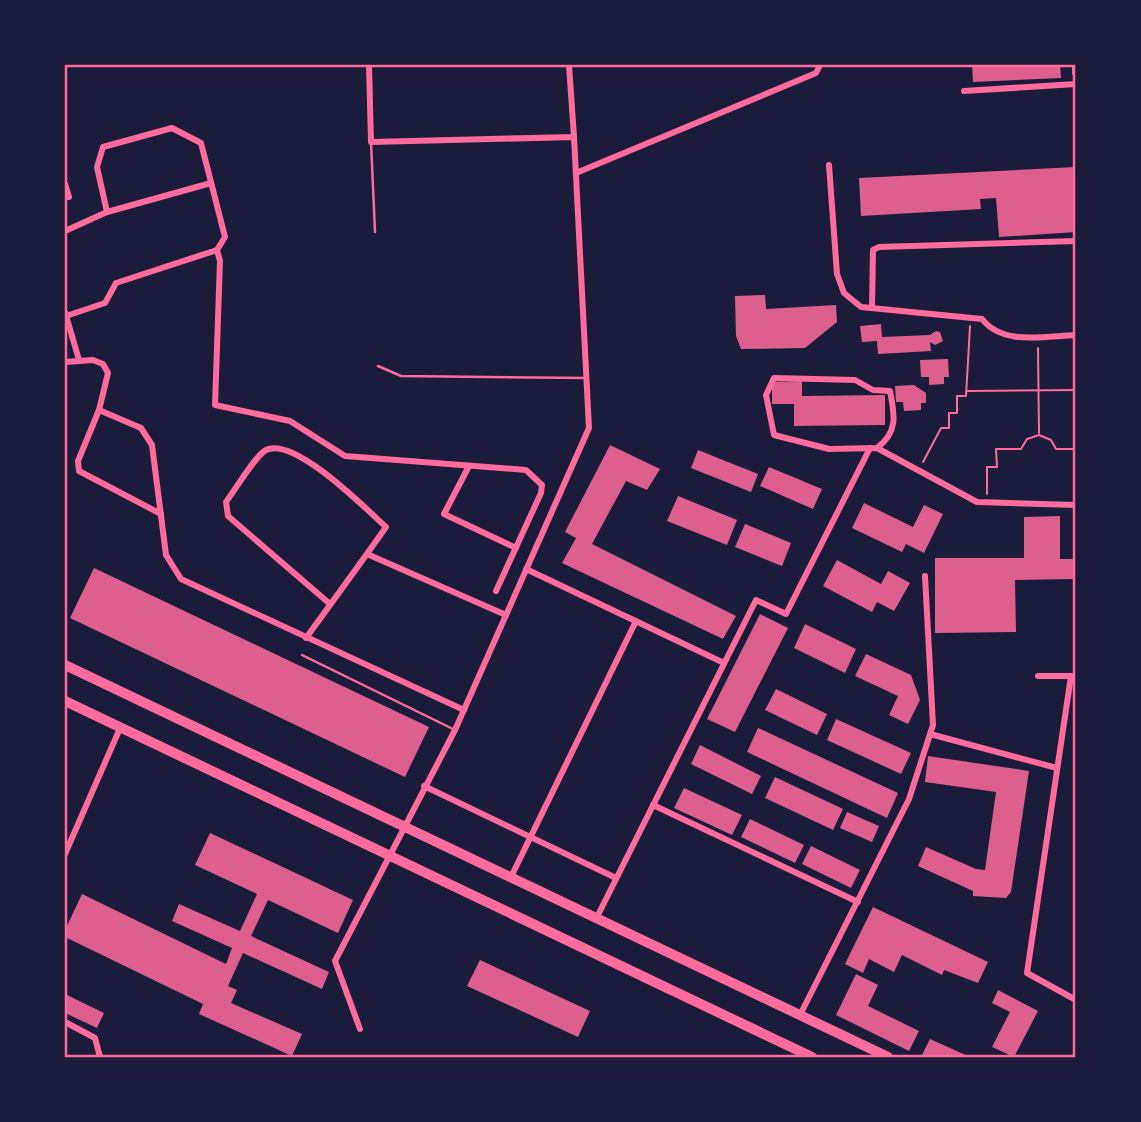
<svg xmlns="http://www.w3.org/2000/svg" width="1141" height="1122" font-family="'Fira Sans Condensed',sans-serif">
  <style>
    .building { fill: #dd5f8e }
    .lines { fill: none; stroke-linecap: round; stroke-linejoin: round }
    .path { stroke: #ff6b9d; stroke-width: 2 }
    .service { stroke: #ff6b9d; stroke-width: 2.5 }
    .minor { stroke: #ff6b9d; stroke-width: 6 }
    .primary { stroke: #ff6b9d; stroke-width: 10 }
    .neatline { fill: none; stroke: #ff6b9d; stroke-width: 2.5 }
  </style>
  <rect width="100%" height="100%" fill="#1b1b3a"/>
  <g class="building">
    <polygon points="972,65 1060,65 1061,78 973,82"/>
    <polygon points="1075,167 1076,232 999,237 996,198 980,199 981,209 861,216 859,178"/>
    <polygon points="765,295 766,309 836,305 837,322 805,348 741,349 736,336 735,296"/>
    <polygon points="881,324 882,337 930,335 936,331 940,332 943,341 935,345 930,342 931,351 878,354 877,341 862,342 860,326"/>
    <polygon points="948,359 949,377 944,377 944,384 929,385 929,377 921,377 920,360"/>
    <polygon points="802,381 802,396 885,395 885,425 794,426 794,404 772,404 772,382"/>
    <polygon points="914,385 926,393 926,403 921,403 921,410 904,411 903,402 896,402 895,386"/>
    <polygon points="610,445 660,469 647,490 626,481 592,544 736,616 723,639 562,563 576,538 565,532"/>
    <polygon points="698,450 758,474 751,492 691,468"/>
    <polygon points="769,467 822,489 813,509 760,486"/>
    <polygon points="678,496 737,520 727,545 667,521"/>
    <polygon points="864,503 913,527 924,505 943,514 924,553 906,544 902,552 852,528"/>
    <polygon points="1060,516 1060,559 1076,559 1076,579 1015,580 1016,632 935,633 935,558 1024,558 1024,517"/>
    <polygon points="745,524 791,543 782,566 735,547"/>
    <polygon points="837,560 881,584 888,571 910,583 894,611 877,602 872,612 823,586"/>
    <polygon points="94,568 429,727 405,777 70,618"/>
    <polygon points="760,614 788,628 735,732 707,719"/>
    <polygon points="805,624 856,649 845,673 794,648"/>
    <polygon points="866,654 911,675 920,700 908,724 889,715 898,696 855,676"/>
    <polygon points="776,689 827,714 817,735 765,710"/>
    <polygon points="836,719 911,753 901,774 827,740"/>
    <polygon points="758,728 898,793 887,818 747,752"/>
    <polygon points="700,745 761,776 752,794 691,764"/>
    <polygon points="928,756 1029,771 1011,892 1006,898 973,896 973,891 918,866 926,847 976,869 985,870 996,792 925,782"/>
    <polygon points="775,777 843,809 833,830 765,798"/>
    <polygon points="684,788 742,815 732,835 674,808"/>
    <polygon points="847,812 879,826 872,842 840,828"/>
    <polygon points="750,819 804,845 795,863 741,837"/>
    <polygon points="210,833 353,900 338,933 268,900 251,936 329,972 322,989 243,953 228,986 237,990 231,1003 302,1034 292,1056 199,1014 203,1004 65,937 65,930 82,894 226,964 232,948 172,921 179,904 240,931 257,894 195,865"/>
    <polygon points="811,846 860,870 851,888 802,864"/>
    <polygon points="873,907 988,962 978,983 944,970 942,975 902,955 894,972 869,959 863,973 845,964"/>
    <polygon points="480,960 590,1011 578,1037 467,986"/>
    <polygon points="856,974 878,985 868,1006 919,1031 909,1051 836,1015"/>
    <polygon points="998,990 1038,1011 1014,1057 992,1047 1010,1012 992,1003"/>
    <polygon points="65,994 104,1013 97,1028 65,1013"/>
    <polygon points="930,1039 970,1057 921,1057"/>
  </g>
  <g class="lines">
    <g class="path">
      <polyline points="1073,65 1073,74"/>
      <polyline points="1038,348 1039,433"/>
      <polyline points="967,391 1076,390"/>
      <polyline points="923,462 941,428 949,428 949,413 957,413 957,396 966,396 970,326"/>
      <polyline points="987,494 987,467 997,467 996,449 1021,449 1027,439 1039,435 1051,440 1056,449 1076,449"/>
    </g>
    <g class="service">
      <polyline points="371,142 375,232"/>
      <polyline points="378,366 401,376 586,378"/>
      <polyline points="302,655 455,730"/>
    </g>
    <g class="minor">
      <polyline points="569,65 574,137"/>
      <polyline points="964,91 1076,84"/>
      <path d="M 829,165 L 837,274 L 844,293 L 861,307 L 982,319 C 1003,346 1045,336 1076,335"/>
      <polyline points="576,173 816,73 820,65"/>
      <polyline points="65,184 69,197"/>
      <polyline points="107,212 97,167 103,147 172,128 201,143 225,237 217,250 220,261 215,405 290,421 345,456 526,470 542,485 541,493 496,591"/>
      <polyline points="65,231 107,212 211,183"/>
      <polyline points="872,308 873,250 879,247 1076,241"/>
      <polyline points="65,312 79,360"/>
      <polyline points="66,316 105,303 116,283 217,250"/>
      <polyline points="65,362 93,360 103,364 108,373 99,410 78,461 79,471 161,514"/>
      <polyline points="99,410 141,428 152,445 166,555 181,579 464,710"/>
      <path d="M 877,448 C 898,432 895,416 890,391 L 873,390 L 855,380 L 774,378 L 766,395 L 774,435 L 829,449 L 877,448 L 977,502 L 1076,505"/>
      <polyline points="469,466 444,514 516,548"/>
      <polyline points="367,554 506,615"/>
      <polyline points="526,569 724,663"/>
      <path d="M 306,638 C 333,601 360,564 386,527 C 365,508 294,436 266,450 C 255,456 235,490 226,502 L 228,516 L 330,604"/>
      <polyline points="1038,676 1076,676"/>
      <polyline points="1071,676 1027,973 1076,1000"/>
      <polyline points="930,734 1057,768"/>
      <polyline points="424,786 616,878"/>
      <polyline points="653,805 858,902"/>
      <polyline points="65,854 121,726"/>
      <polyline points="511,877 636,621"/>
      <polyline points="596,919 756,600 786,614 870,448"/>
      <polyline points="800,1015 909,799 933,725 925,576"/>
      <polyline points="65,1022 95,1038 100,1057"/>
      <polyline points="360,1029 335,961 455,730 589,428 574,137 371,142 369,65"/>
    </g>
    <g class="primary">
      <polyline points="65,665 888,1057"/>
      <polyline points="65,701 812,1057"/>
    </g>
  </g>
  <rect width="1141" height="1122" fill="none" stroke="#1b1b3a" stroke-width="133"/>
  <rect x="66" y="66" width="1008" height="990" class="neatline"/>
</svg>
